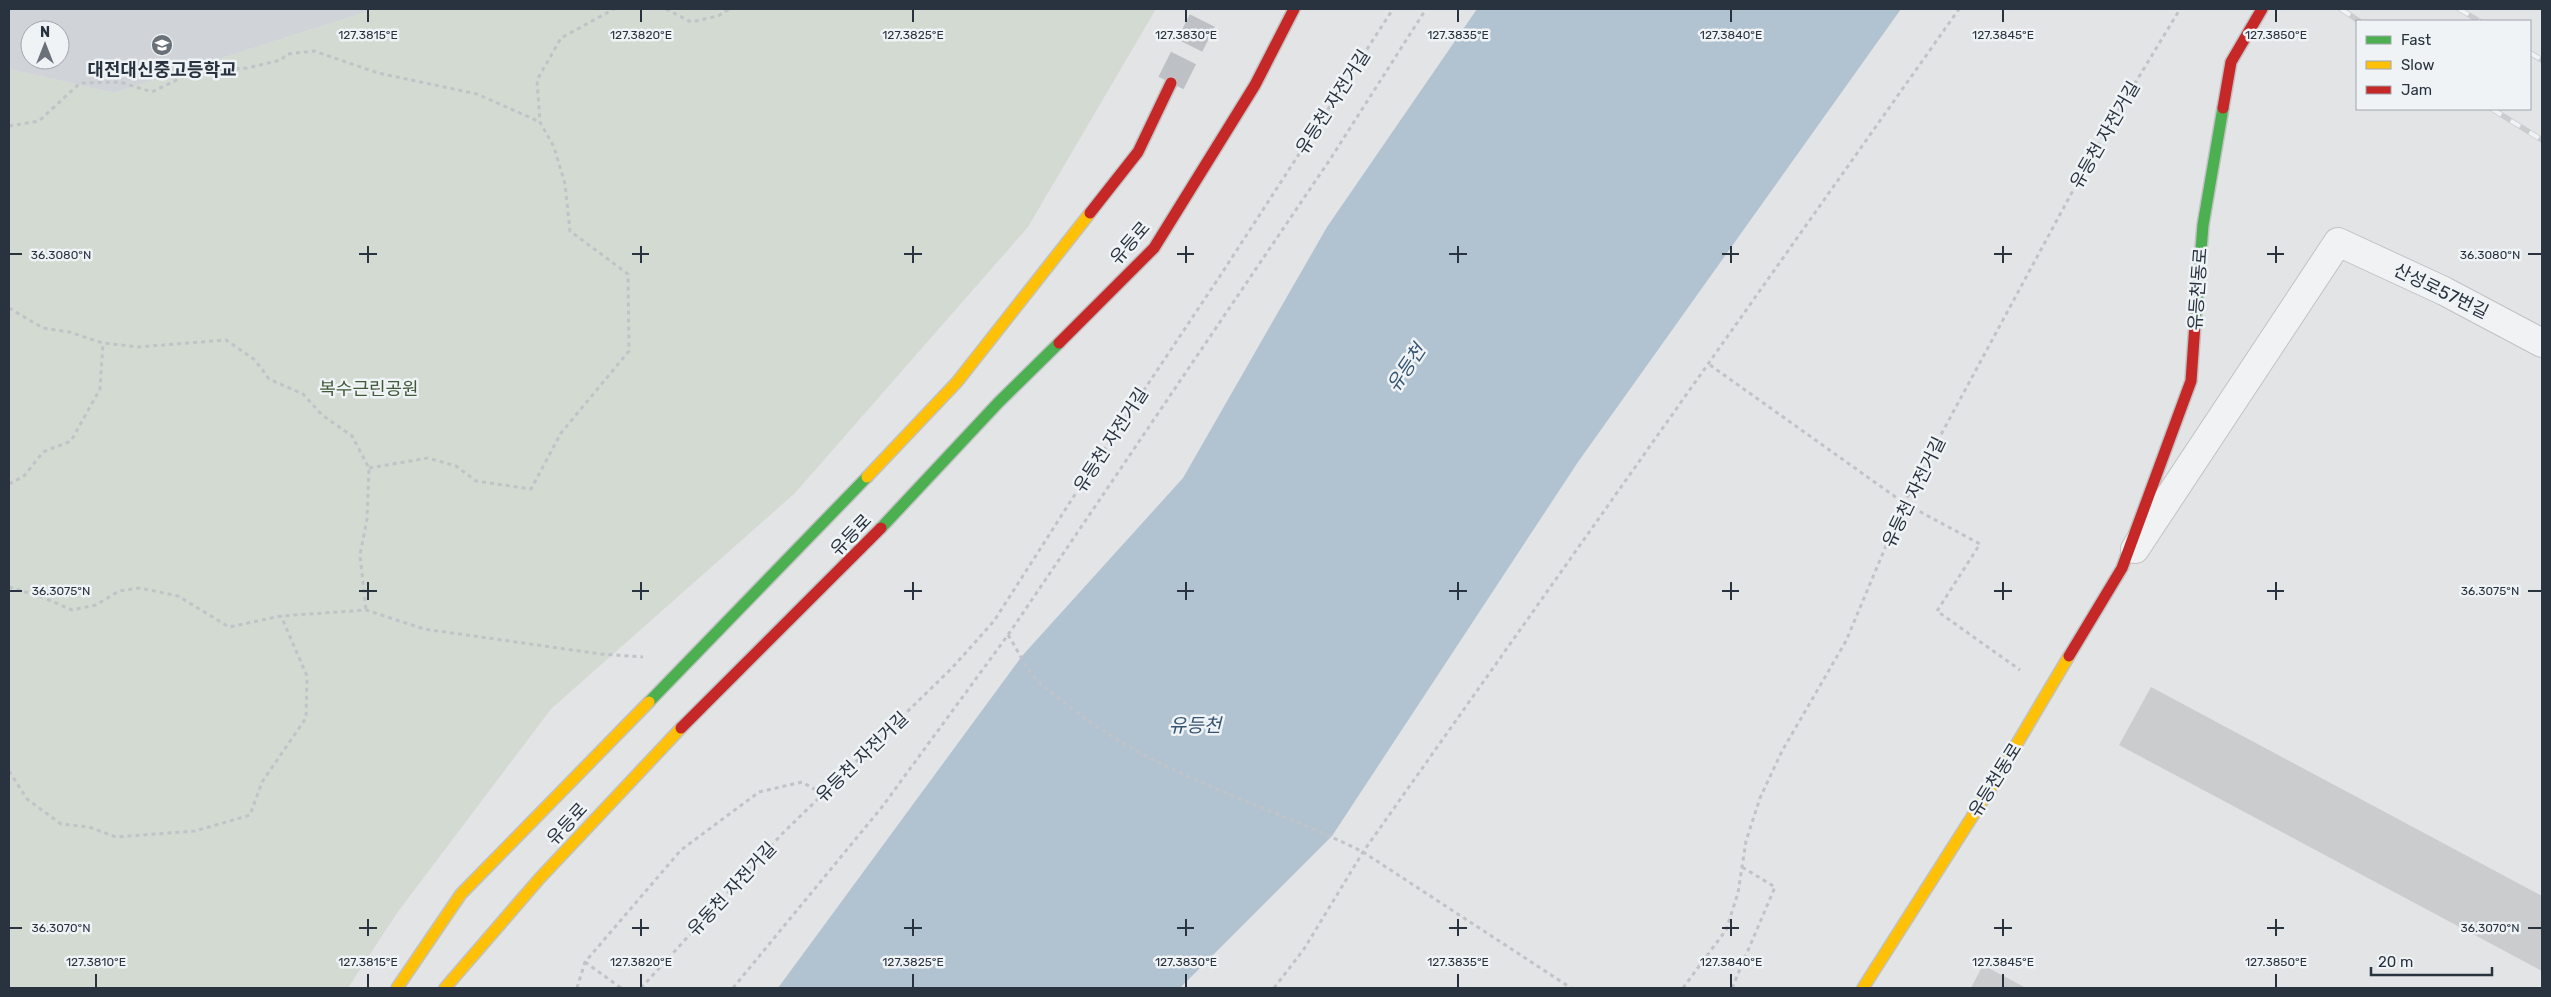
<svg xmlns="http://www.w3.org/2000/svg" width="2551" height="997" font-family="Rubik,'Noto Sans KR',sans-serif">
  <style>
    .built { fill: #d0d4d9; fill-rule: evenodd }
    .green { fill: #d3dad2 }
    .water { fill: #b1c2d0 }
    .building { fill: #caccce }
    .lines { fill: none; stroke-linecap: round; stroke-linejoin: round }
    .primary-tunnel { stroke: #bdc1c5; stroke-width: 28; stroke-dasharray: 28 14; stroke-linecap: butt }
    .street-casing { stroke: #c0c2c4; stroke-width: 30 }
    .fast-casing { stroke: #c0c2c4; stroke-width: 14 }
    .slow-casing { stroke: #c0c2c4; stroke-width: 14 }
    .jam-casing { stroke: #c0c2c4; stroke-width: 14 }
    .path { stroke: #c0c3c7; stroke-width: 3; stroke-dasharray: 4 4; stroke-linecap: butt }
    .street { stroke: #f1f2f3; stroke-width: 28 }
    .fast { stroke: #4caf50; stroke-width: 11 }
    .slow { stroke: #ffc107; stroke-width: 11 }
    .jam { stroke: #c62828; stroke-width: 11 }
    .rail-casing { stroke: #caccce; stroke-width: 5.5 }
    .rail { stroke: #eff3f6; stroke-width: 4; stroke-dasharray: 11; stroke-linecap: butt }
    .ticks { fill: none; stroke: #29333f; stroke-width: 2 }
    .labels { text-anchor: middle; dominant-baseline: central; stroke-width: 5; stroke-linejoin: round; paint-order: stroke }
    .poi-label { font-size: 18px; font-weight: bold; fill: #29333f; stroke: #eff3f6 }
    .street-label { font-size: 18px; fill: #29333f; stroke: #eff3f6 }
    .park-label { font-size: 18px; fill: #405a37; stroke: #eff3f6 }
    .water-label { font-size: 19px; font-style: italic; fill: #355471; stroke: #eff3f6 }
    .ticks-label { font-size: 12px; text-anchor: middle; fill: #29333f; stroke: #eff3f6; stroke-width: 5; stroke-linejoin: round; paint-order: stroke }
  </style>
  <rect width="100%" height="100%" fill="#e2e4e6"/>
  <path class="built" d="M 9,9 L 375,9 L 114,93 L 9,69 ZM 30,30 L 60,30 L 60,60 L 30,60 Z"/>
  <polygon class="green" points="375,9 1156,9 1028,227 795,493 551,709 397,913 348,988 9,988 9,69 114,93"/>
  <polygon class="water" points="1477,9 1901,9 1578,462 1332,836 1180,988 778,988 1022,656 1183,478 1327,227"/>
  <g class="building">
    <polygon points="2151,687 2542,896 2542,971 2119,745"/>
    <polygon points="1983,965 2026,988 1971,988"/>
  </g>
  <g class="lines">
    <polyline class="primary-tunnel" points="1171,83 1208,9"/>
    <g class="street-casing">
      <polyline id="street" points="2135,549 2338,242 2444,291 2542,343"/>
    </g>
    <g class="fast-casing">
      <g id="fast">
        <polyline points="2195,324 2203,225 2223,108"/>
        <polyline points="881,528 998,403 1059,343"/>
        <polyline points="649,702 867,477"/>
      </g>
    </g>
    <g class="slow-casing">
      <g id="slow">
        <polyline points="867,477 957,382 1090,213"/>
        <polyline points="397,988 461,894 649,702"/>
        <polyline points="445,988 540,878 681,728"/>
        <polyline points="1863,988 1993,784 2069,656"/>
      </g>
    </g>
    <g class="jam-casing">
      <g id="jam">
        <polyline points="2223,108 2231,62 2262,9"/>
        <polyline points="1090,213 1138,152 1171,83"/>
        <polyline points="1059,343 1154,248 1255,85 1294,9"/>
        <polyline points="2069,656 2122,568 2191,381 2195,324"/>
        <polyline points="681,728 881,528"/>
      </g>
    </g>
    <g class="path">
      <polyline points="666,9 691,22 718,16 729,9"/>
      <polyline points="9,126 39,121 80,83 120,82 152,92 193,72 247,68 281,60 287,54 314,51 378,73 477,94 540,122"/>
      <polyline points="9,308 43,328 69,332 103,343 138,347 226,340 255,360 269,379 303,394 322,415 352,436 369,468 367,519 360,555 366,610"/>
      <polyline points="1710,365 1904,503 1980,544 1937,611 2020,670"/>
      <polyline points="369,468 428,458 456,466 476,481 531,489 561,433 629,351 628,274 570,231 565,184 554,147 540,122 537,80 561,38 614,9"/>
      <polyline points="9,484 24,476 43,452 71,441 100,389 103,343"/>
      <polyline points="9,587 42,597 72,610 96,605 119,591 140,588 178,596 229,627 281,616 366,610 424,629 601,654 643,657"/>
      <path d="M 1008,635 C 1017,648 1024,666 1034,677 C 1043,688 1058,697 1069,706 C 1156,776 1265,803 1363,852 L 1571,988"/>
      <polyline points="9,771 27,799 61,824 89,827 116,837 195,831 250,815 262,782 306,718 307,676 281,616"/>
      <polyline points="585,962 621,988"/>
      <polyline points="577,988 585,962 681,850 759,792 802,782 823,794"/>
      <polyline points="641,988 782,834 952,668 994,621 1090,471 1220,276 1393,9"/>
      <polyline points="733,988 882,807 1008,635 1331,158 1426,9"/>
      <polyline points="1274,988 1304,949 1363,852 1959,9"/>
      <polyline points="1683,988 1726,930 1738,893 1746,841 1760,798 1782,751 1846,641 1904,503 2097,146 2180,9"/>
      <polyline points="1732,988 1775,887 1742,867"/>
    </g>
    <use href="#street" class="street"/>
    <use href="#fast" class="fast"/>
    <use href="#slow" class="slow"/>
    <use href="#jam" class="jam"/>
    <g class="rail-casing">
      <g id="rail">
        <polyline points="2341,9 2359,21"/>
        <polyline points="2459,9 2479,21"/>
        <polyline points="2530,53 2542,60"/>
        <polyline points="2492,109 2542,140"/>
      </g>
    </g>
    <use href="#rail" class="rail"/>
  </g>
  <path class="ticks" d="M 368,10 L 368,22M 641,10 L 641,22M 913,10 L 913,22M 1186,10 L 1186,22M 1458,10 L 1458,22M 1731,10 L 1731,22M 2003,10 L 2003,22M 2276,10 L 2276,22M 368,246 L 368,263M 641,246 L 641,263M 913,246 L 913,263M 1186,246 L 1186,263M 1458,246 L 1458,263M 1731,246 L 1731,263M 2003,246 L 2003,263M 2276,246 L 2276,263M 10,254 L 22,254M 359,254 L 377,254M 632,254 L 649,254M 904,254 L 922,254M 1177,254 L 1194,254M 1449,254 L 1467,254M 1722,254 L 1739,254M 1994,254 L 2012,254M 2267,254 L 2284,254M 2528,254 L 2541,254M 368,582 L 368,600M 641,582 L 641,600M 913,582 L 913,600M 1186,582 L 1186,600M 1458,582 L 1458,600M 1731,582 L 1731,600M 2003,582 L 2003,600M 2276,582 L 2276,600M 10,591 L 22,591M 359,591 L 377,591M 632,591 L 649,591M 904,591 L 922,591M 1177,591 L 1194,591M 1449,591 L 1467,591M 1722,591 L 1739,591M 1994,591 L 2012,591M 2267,591 L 2284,591M 2528,591 L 2541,591M 368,919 L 368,936M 641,919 L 641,936M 913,919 L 913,936M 1186,919 L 1186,936M 1458,919 L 1458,936M 1731,919 L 1731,936M 2003,919 L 2003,936M 2276,919 L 2276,936M 10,928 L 22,928M 359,928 L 377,928M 632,928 L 649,928M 904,928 L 922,928M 1177,928 L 1194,928M 1449,928 L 1467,928M 1722,928 L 1739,928M 1994,928 L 2012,928M 2267,928 L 2284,928M 2528,928 L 2541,928M 96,974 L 96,987M 368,974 L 368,987M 641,974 L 641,987M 913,974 L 913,987M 1186,974 L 1186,987M 1458,974 L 1458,987M 1731,974 L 1731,987M 2003,974 L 2003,987M 2276,974 L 2276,987"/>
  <defs>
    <g id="school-disc" transform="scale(1.125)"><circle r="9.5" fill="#6a7179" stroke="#eff3f6"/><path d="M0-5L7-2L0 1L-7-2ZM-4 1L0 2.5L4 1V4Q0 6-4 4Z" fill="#fff"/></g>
  </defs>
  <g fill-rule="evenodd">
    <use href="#school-disc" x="162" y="45"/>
  </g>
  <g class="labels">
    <g class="poi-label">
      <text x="162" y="70">대전대신중고등학교</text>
    </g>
    <g class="street-label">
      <text transform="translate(1333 102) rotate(-57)">유등천 자전거길</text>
      <text transform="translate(2105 135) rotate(-60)">유등천 자전거길</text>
      <text transform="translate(1130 243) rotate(-49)">유등로</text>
      <text transform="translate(2198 289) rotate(-86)">유등천동로</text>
      <text transform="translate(2441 291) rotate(26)">산성로57번길</text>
      <text transform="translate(1111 440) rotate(-57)">유등천 자전거길</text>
      <text transform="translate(1914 492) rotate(-64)">유등천 자전거길</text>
      <text transform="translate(851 535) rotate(-46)">유등로</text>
      <text transform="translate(862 757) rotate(-44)">유등천 자전거길</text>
      <text transform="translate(1995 780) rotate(-58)">유등천동로</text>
      <text transform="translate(567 824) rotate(-47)">유등로</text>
      <text transform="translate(732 889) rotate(-47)">유동천 자전거길</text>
    </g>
    <g class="park-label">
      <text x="369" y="389">복수근린공원</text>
    </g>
    <g class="water-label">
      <text transform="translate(1406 368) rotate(-56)">유등천</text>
      <text x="1195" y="725">유등천</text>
    </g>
  </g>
  <g class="ticks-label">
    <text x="368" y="39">127.3815°E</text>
    <text x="641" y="39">127.3820°E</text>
    <text x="913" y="39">127.3825°E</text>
    <text x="1186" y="39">127.3830°E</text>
    <text x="1458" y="39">127.3835°E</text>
    <text x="1731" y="39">127.3840°E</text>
    <text x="2003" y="39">127.3845°E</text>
    <text x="2276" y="39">127.3850°E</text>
    <text x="61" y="259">36.3080°N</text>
    <text x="2490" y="259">36.3080°N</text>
    <text x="61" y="595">36.3075°N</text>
    <text x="2490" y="595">36.3075°N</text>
    <text x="61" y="932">36.3070°N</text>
    <text x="2490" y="932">36.3070°N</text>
    <text x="96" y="966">127.3810°E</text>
    <text x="368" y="966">127.3815°E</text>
    <text x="641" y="966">127.3820°E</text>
    <text x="913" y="966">127.3825°E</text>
    <text x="1186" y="966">127.3830°E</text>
    <text x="1458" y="966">127.3835°E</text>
    <text x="1731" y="966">127.3840°E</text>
    <text x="2003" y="966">127.3845°E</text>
    <text x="2276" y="966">127.3850°E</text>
  </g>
  <rect width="2551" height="997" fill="none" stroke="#29333f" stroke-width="20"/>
  <rect x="2356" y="20" width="175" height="90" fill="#eff3f6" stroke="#a0a6ad"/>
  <rect x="2366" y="36" width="25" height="8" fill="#4caf50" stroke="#a0a6ad"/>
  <text x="2401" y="45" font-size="15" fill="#29333f">Fast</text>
  <rect x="2366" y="61" width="25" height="8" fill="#ffc107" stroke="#a0a6ad"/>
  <text x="2401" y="70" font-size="15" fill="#29333f">Slow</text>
  <rect x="2366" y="86" width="25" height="8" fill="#c62828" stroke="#a0a6ad"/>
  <text x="2401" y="95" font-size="15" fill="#29333f">Jam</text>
  <g transform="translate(45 45)"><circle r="24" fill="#eff3f6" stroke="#a0a6ad"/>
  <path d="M0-4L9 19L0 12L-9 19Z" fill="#6a7179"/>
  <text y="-8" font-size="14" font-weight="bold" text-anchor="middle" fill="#29333f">N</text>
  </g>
  <path d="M2371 967v8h121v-8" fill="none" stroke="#29333f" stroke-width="2.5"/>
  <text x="2378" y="967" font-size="15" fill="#29333f" stroke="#eff3f6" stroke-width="4" paint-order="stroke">20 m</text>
</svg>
